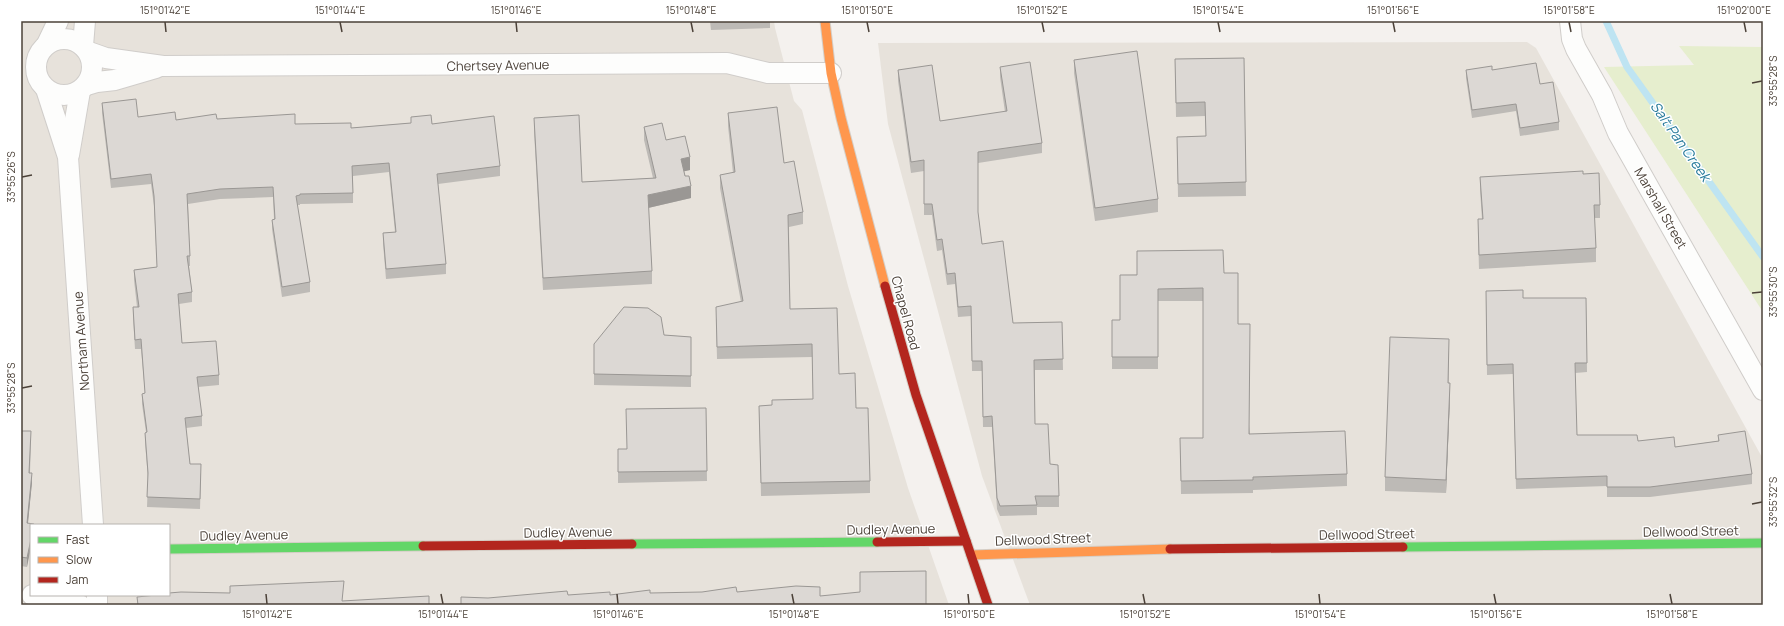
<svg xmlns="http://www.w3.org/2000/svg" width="1784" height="626" font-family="Manrope,sans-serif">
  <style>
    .residential { fill: #e7e2db; fill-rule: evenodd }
    .green { fill: #e6eece }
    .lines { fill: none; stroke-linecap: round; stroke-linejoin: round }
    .stream { stroke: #bee4f2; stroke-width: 7 }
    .street-casing { stroke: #d0cdca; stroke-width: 22 }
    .fast-casing { stroke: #d5cec6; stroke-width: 11 }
    .slow-casing { stroke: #d5cec6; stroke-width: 11 }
    .jam-casing { stroke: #d5cec6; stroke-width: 11 }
    .street { stroke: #fdfdfc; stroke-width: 20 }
    .fast { stroke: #63d668; stroke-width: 9 }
    .slow { stroke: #ff974d; stroke-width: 9 }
    .jam { stroke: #b3261e; stroke-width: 9 }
    .wall { fill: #bdbab6 }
    .shaded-wall { fill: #9a9794 }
    .building { fill: #dcd8d4; stroke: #9a9794 }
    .ticks { fill: none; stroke: #4b4138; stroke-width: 1.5 }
    .labels { text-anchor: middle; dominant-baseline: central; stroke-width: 3; stroke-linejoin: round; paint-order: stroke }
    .street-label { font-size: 13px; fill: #4b4138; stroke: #fff }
    .water-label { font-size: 14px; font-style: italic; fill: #277a9b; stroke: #fff }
    .neatline { fill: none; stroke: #4b4138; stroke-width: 1.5 }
    .ticks-label { font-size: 10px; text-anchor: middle; fill: #4b4138 }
  </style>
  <rect width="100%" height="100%" fill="#f4f1ee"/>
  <g class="residential">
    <path d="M 21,21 L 774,21 L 775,28 L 794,101 L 802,110 L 848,286 L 884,407 L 908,488 L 949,605 L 21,605 ZM 31,525 L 169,525 L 169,595 L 31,595 Z"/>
    <polygon points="1527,42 1536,48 1763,459 1763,605 1030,605 982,476 888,124 878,43"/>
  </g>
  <polygon class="green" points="1679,46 1763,47 1763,312 1604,67 1694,65"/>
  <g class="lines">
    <polyline class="stream" points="1606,21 1627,67 1763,257"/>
    <g class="street-casing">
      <g id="street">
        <polyline points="1570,21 1572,39 1576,49 1602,95 1618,133 1763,390"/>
        <circle cx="64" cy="67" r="28"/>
        <polyline points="47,44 58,21"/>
        <polyline points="83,46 85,21"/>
        <polyline points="89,52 106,58 163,66 727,63 768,73 831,73"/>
        <polyline points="87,85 97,82 115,80 156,68"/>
        <polyline points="46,89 68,157 93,525"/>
        <polyline points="69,155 80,91"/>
        <polyline points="32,595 80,605"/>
        <polyline points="97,595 97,605"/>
      </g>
    </g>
    <g class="fast-casing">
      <g id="fast">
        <polyline points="632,544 877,542"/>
        <polyline points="1403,547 1763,543"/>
        <polyline points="169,549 423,546"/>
      </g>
    </g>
    <g class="slow-casing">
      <g id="slow">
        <polyline points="825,21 831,73 841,118 885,286"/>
        <polyline points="971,555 1170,549"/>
      </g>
    </g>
    <g class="jam-casing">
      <g id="jam">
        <polyline points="885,286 916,395 988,605"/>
        <polyline points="877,542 966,541"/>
        <polyline points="423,546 632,544"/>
        <polyline points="1170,549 1403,547"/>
      </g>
    </g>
    <use href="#street" class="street"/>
    <use href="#fast" class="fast"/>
    <use href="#slow" class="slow"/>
    <use href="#jam" class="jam"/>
  </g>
  <g class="wall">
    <polygon points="710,21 770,21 770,28 711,30"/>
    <polygon points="1244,58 1246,196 1178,197 1177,137 1206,136 1205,116 1176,117 1175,59"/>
    <polygon points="1074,60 1158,199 1158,212 1095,221 1074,73"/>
    <polygon points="1000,67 1042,143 1042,153 978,163 978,213 982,244 1013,323 1062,322 1063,370 1035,370 1035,424 1050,464 1059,496 1059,507 1037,507 1037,515 1000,516 997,509 992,427 983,427 982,371 972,371 971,316 958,317 955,284 947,285 942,250 937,251 932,215 924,215 924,171 911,173 898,81 898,70 940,121 1005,112 1000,77"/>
    <polygon points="1466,70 1492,70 1540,84 1559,122 1559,130 1520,136 1516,111 1472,118 1466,78"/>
    <polygon points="102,103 138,117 176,120 217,119 351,128 411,123 411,117 432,124 500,166 500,176 438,184 446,264 446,274 386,279 383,243 383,233 395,232 389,172 353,176 353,203 300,204 300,205 297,205 310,282 310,292 282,297 272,229 272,220 274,219 273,197 220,199 188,204 190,256 190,266 189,266 192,292 192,302 179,304 182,343 219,375 219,385 198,387 202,416 202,426 186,428 190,464 201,474 200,509 147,507 148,479 145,442 145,433 146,432 142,404 142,394 145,393 141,349 135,349 133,317 133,307 137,307 134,280 134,270 157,267 154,206 151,184 111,188 102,113"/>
    <polygon points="728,113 784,163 803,212 803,224 789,227 790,309 839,374 856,408 870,481 870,493 761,496 759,406 772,405 813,399 812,357 717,359 716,319 741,302 720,188 720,175 733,173 728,126"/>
    <polygon points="534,118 582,182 653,178 644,140 644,127 666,140 690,170 684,171 691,198 648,208 652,271 652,284 543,290 534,131"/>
    <polygon points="1583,174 1600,205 1600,218 1594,218 1596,248 1596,262 1479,269 1478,233 1478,219 1482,219 1480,190 1480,177"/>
    <polygon points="1224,273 1238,324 1250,434 1347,474 1347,486 1253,490 1253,493 1181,494 1180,438 1203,438 1203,301 1158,301 1158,369 1112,369 1112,320 1120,320 1120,275"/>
    <polygon points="1486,291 1523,298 1586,298 1587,372 1575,373 1577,435 1638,441 1675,447 1718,441 1718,435 1752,474 1752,484 1650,497 1607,497 1607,486 1516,489 1513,374 1487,375"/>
    <polygon points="664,335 691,337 691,387 594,385 594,344"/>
    <polygon points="1449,352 1448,383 1450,397 1446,493 1385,491 1385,477"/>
    <polygon points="706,408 707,481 618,483 618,449 627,449"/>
    <polygon points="21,431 31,440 30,473 32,482 28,523 27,567 21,566"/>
  </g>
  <g class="shaded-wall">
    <polygon points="690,157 690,170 681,172 681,159"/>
    <polygon points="691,186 691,198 648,208 648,195"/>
    <polygon points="1449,339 1449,352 1448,396 1448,383"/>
    <polygon points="1450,383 1450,397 1446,493 1446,480"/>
    <polygon points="32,473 32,482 27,532 27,523"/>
    <polygon points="31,539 31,547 27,567 27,558"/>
  </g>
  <g class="building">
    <polygon points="1137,51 1158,199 1095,208 1074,60"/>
    <polygon points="1244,58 1246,182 1178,184 1177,137 1206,136 1205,102 1176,103 1175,59"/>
    <polygon points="1030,62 1042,143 978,152 978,212 982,244 1003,241 1013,323 1062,322 1063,359 1034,360 1035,424 1048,424 1050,464 1058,465 1059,496 1035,496 1037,505 1000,506 997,498 992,416 983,417 982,361 972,361 971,306 958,307 955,273 947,274 942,239 937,240 932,204 924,204 924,160 911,162 898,70 932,65 940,121 1007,111 1000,67"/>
    <polygon points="1536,63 1540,84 1553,82 1559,122 1520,128 1516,104 1472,110 1466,70 1492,66 1492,70"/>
    <polygon points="136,99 138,117 175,112 176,120 216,114 217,119 295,114 295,124 351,123 351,128 411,123 411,117 431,115 432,124 494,116 500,166 437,174 446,264 386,269 383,233 396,232 389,163 352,166 353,193 300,194 300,195 296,196 310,282 282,287 272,220 275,219 273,187 220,189 187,194 190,256 187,256 192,292 178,294 182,343 216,341 219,375 197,377 202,416 185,418 190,464 201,464 200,499 147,497 148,473 145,433 147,432 142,394 145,393 141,339 135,340 133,307 139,307 134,270 157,267 154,196 151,174 111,179 102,103"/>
    <polygon points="777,107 784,163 794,161 803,212 788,215 790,309 837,308 839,374 855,373 856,408 868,408 870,481 761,483 759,406 772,405 772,400 813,399 812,344 717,347 716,307 743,301 720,175 735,172 728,113"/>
    <polygon points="579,115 582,182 656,178 644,127 662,123 666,140 685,136 690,157 681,159 685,176 689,176 691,186 648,195 652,271 543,278 534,118"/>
    <polygon points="1583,171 1583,174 1599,173 1600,205 1594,205 1596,248 1479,255 1478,219 1483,219 1480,177"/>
    <polygon points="1223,250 1224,273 1238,273 1238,324 1250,324 1249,434 1345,431 1347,474 1253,477 1253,480 1181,481 1180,438 1203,438 1203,288 1158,289 1158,357 1112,357 1112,320 1120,320 1120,275 1137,275 1137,251"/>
    <polygon points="1523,290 1523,298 1586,298 1587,363 1575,363 1577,435 1637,435 1638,441 1674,437 1675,447 1719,441 1718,435 1745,431 1752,474 1650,487 1607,487 1607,476 1516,479 1513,364 1487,365 1486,291"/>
    <polygon points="624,307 648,308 661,317 664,335 691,337 691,376 594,374 594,344"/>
    <polygon points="1390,337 1449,339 1448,383 1450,383 1446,480 1385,477"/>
    <polygon points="706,408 707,471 618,472 618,449 627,449 626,409"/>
    <polygon points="21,431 31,431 29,473 32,473 27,523 34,524 34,525 31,525 31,539 27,558 21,557"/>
    <polygon points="926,571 926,605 461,605 461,597 488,598 567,591 568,595 610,592 610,595 650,590 650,593 702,592 736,587 737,592 796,586 820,587 820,596 860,592 860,572"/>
    <polygon points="344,581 342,601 429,596 429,605 138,605 137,597 156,595 169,595 169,593 181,592 230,593 230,586"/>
  </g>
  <path class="ticks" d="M 165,22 L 166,32M 340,22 L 342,32M 516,22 L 517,32M 691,22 L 693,32M 867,22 L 869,32M 1042,22 L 1044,32M 1218,22 L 1220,32M 1393,22 L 1395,32M 1569,22 L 1571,32M 1744,22 L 1746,32M 1752,83 L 1762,81M 22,177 L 32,175M 1752,293 L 1762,292M 22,388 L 32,386M 1752,504 L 1762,502M 266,594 L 267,604M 441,594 L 443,604M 617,594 L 618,604M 792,594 L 794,604M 968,594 L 969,604M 1143,594 L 1145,604M 1319,594 L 1320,604M 1494,594 L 1496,604M 1670,594 L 1672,604"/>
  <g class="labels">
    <g class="street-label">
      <text transform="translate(498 65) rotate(-1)">Chertsey Avenue</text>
      <text transform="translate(1661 208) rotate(60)">Marshall Street</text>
      <text transform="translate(906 313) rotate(75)">Chapel Road</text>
      <text transform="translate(81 341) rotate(-94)">Northam Avenue</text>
      <text transform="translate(891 529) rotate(-1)">Dudley Avenue</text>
      <text transform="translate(1691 531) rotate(-1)">Dellwood Street</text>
      <text transform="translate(568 532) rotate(-1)">Dudley Avenue</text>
      <text transform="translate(1367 534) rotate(-1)">Dellwood Street</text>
      <text transform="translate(244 535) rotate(-1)">Dudley Avenue</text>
      <text transform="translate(1043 539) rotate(-2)">Dellwood Street</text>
    </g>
    <g class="water-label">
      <text transform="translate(1681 141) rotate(55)">Salt Pan Creek</text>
    </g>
  </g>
  <rect width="1784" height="626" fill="none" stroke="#ffffff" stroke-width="44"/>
  <rect x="30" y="524" width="140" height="72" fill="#ffffff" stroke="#b7b3af"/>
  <rect x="38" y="537" width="20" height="6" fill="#63d668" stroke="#b7b3af"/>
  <text x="66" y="544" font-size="12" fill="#4b4138">Fast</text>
  <rect x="38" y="557" width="20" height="6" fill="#ff974d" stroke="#b7b3af"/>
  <text x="66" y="564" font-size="12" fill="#4b4138">Slow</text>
  <rect x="38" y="577" width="20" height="6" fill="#b3261e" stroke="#b7b3af"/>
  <text x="66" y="584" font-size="12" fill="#4b4138">Jam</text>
  <rect x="22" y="22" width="1740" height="582" class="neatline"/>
  <g class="ticks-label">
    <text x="165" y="14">151°01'42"E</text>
    <text x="340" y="14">151°01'44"E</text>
    <text x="516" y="14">151°01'46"E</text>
    <text x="691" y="14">151°01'48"E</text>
    <text x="867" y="14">151°01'50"E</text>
    <text x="1042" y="14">151°01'52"E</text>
    <text x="1218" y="14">151°01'54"E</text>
    <text x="1393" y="14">151°01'56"E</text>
    <text x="1569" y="14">151°01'58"E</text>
    <text x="1744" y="14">151°02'00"E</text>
    <text transform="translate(1773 81) rotate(-90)" y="4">33°55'28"S</text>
    <text transform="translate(11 177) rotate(-90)" y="4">33°55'26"S</text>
    <text transform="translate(1773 292) rotate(-90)" y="4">33°55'30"S</text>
    <text transform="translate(11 388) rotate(-90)" y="4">33°55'28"S</text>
    <text transform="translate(1773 502) rotate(-90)" y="4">33°55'32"S</text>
    <text x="267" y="618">151°01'42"E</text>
    <text x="443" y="618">151°01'44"E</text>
    <text x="618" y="618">151°01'46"E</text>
    <text x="794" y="618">151°01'48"E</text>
    <text x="969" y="618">151°01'50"E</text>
    <text x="1145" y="618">151°01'52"E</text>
    <text x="1320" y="618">151°01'54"E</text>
    <text x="1496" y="618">151°01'56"E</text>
    <text x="1672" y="618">151°01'58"E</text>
  </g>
</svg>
